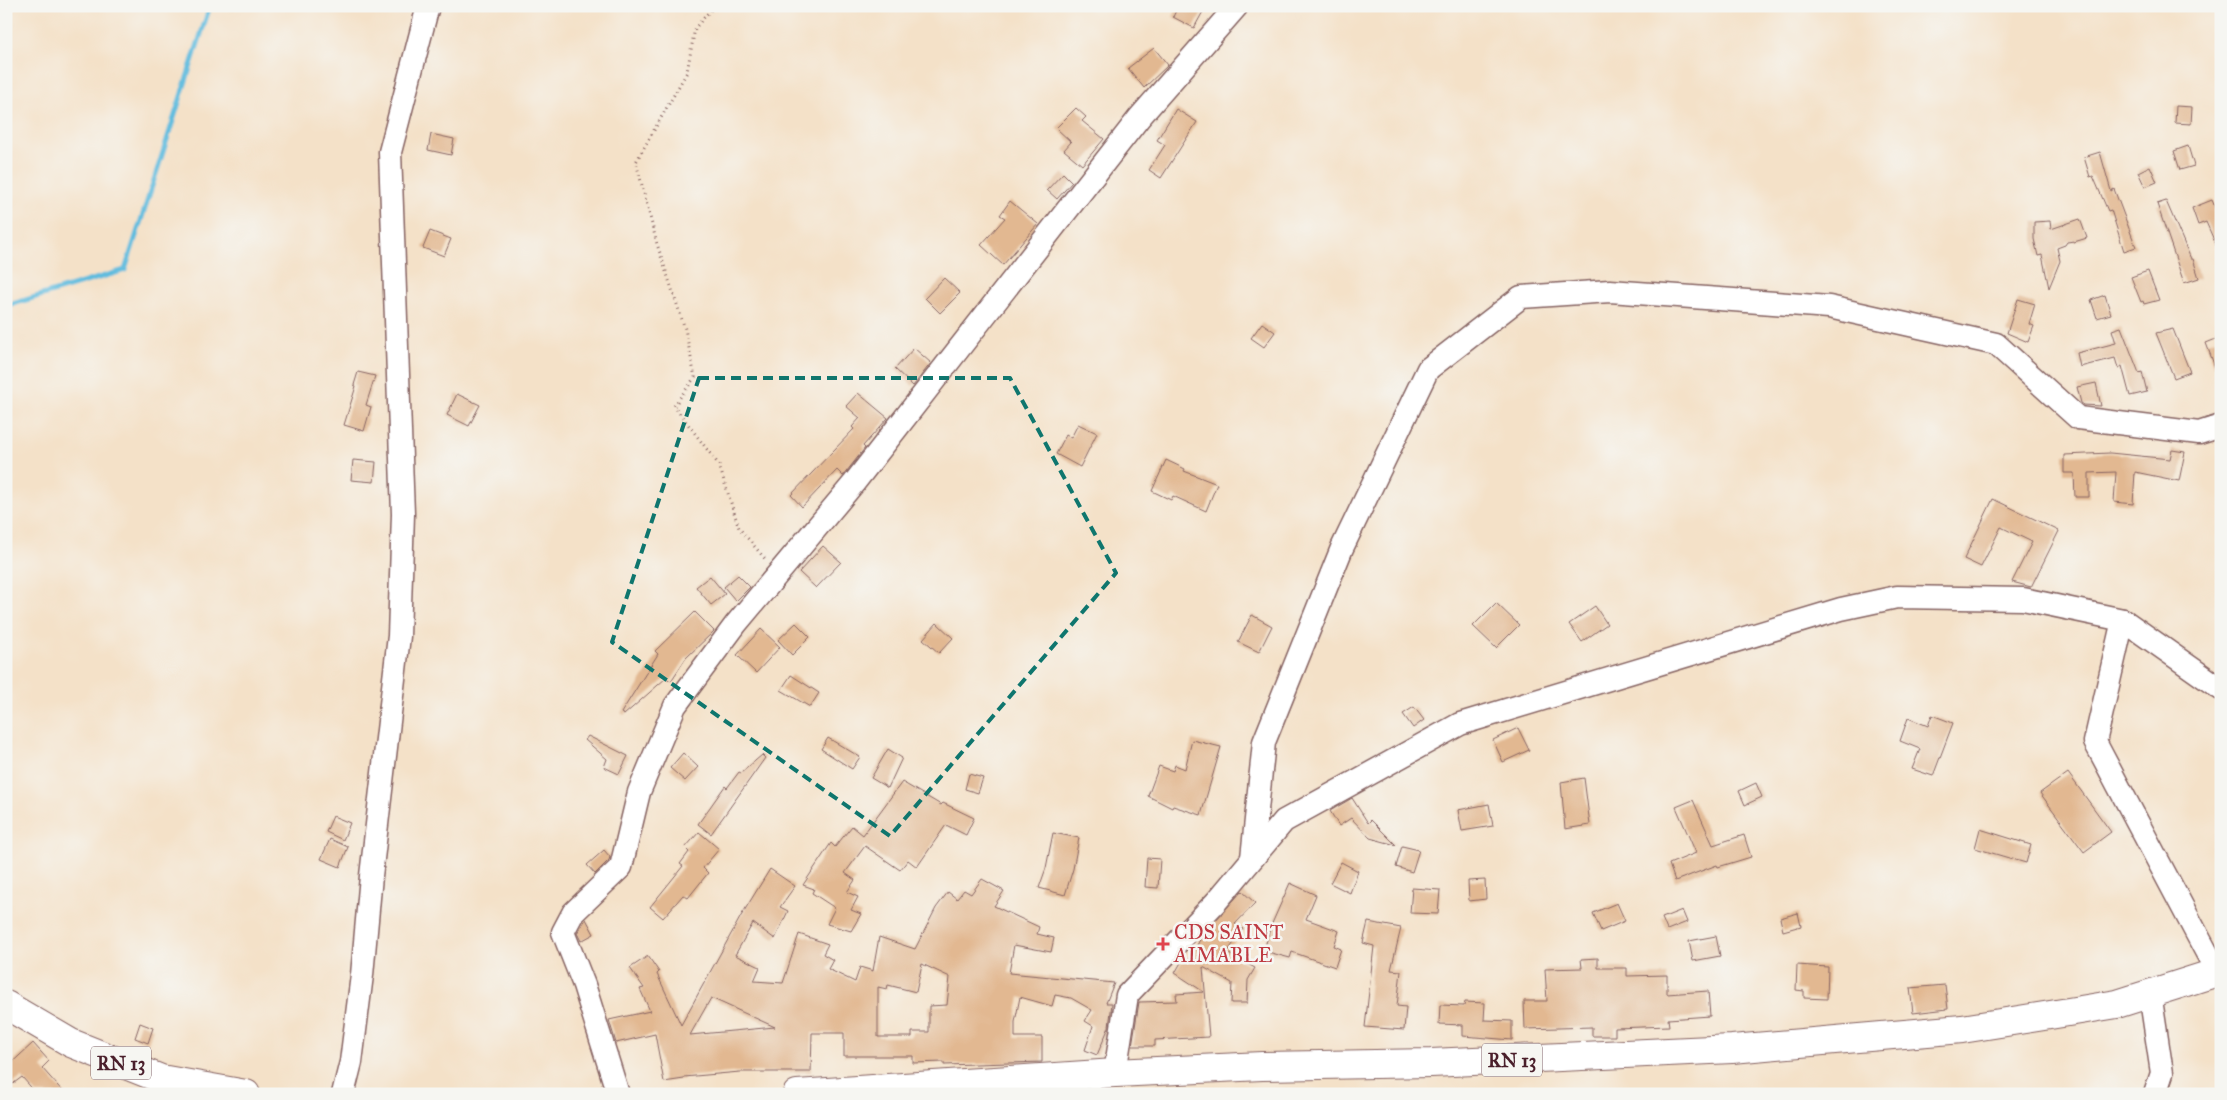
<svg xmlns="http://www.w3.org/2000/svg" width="2227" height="1100" font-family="'IM FELL Great Primer',serif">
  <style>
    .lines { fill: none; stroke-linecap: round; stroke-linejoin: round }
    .stream { stroke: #60bcde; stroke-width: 5 }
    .building { fill: #e2b891; fill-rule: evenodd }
    .minor-casing { stroke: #866362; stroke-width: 25 }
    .major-casing { stroke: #866362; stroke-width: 30 }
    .path { stroke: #866362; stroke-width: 3; stroke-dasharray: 1 4; stroke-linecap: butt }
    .minor { stroke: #fff; stroke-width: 22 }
    .major { stroke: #fff; stroke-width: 28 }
    .marked { fill: none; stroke: #0f766e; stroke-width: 4; stroke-dasharray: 10 6; stroke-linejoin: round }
    .health-dot { fill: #e0444e; stroke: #f6f6f2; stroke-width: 2 }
    .labels { text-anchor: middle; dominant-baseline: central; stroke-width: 5; stroke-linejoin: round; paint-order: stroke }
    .shield { fill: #f6f6f2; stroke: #7e6067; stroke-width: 1 }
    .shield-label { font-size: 19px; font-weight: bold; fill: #4a1f2b }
    .health-label { font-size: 20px; fill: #be3a42; stroke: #f6f6f2; text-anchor: start }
  </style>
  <rect width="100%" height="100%" fill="#f6f6f2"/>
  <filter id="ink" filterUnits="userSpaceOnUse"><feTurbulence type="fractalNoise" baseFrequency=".02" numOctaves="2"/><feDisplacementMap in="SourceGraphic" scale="10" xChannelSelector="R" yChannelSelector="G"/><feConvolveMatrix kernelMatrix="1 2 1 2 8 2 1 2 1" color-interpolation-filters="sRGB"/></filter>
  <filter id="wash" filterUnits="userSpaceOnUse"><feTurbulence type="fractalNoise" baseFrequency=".0096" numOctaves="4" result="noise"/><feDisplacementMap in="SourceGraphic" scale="20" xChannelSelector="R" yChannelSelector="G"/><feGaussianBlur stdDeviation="1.12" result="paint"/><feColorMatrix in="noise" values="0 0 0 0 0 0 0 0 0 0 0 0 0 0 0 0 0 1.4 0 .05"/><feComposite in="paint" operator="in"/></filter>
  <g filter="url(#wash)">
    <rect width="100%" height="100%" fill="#f4e1c8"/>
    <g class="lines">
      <polyline class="stream" points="6,306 125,270 210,6"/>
    </g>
    <g id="blocks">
      <g class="building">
        <polygon points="1178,6 1206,6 1194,28 1173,17"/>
        <polygon points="1154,48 1168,65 1144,88 1128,68"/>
        <polygon points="2176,106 2192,107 2191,124 2175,123"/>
        <polygon points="1076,108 1086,117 1082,121 1104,139 1082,165 1064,150 1071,142 1056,128"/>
        <polygon points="1176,109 1197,122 1161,178 1149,170 1165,145 1157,140"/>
        <polygon points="431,134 454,139 451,155 428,150"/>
        <polygon points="2188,146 2194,166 2180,170 2174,151"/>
        <polygon points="2100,152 2111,191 2114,189 2136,247 2124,251 2111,210 2108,211 2093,176 2090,177 2084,157"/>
        <polygon points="2150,166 2157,182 2145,187 2138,172"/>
        <polygon points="1063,173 1072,182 1057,199 1047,190"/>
        <polygon points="2212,200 2221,222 2221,256 2206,222 2198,225 2192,208"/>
        <polygon points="1010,201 1038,224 1003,265 981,245 1005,218 1000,215"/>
        <polygon points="2166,201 2191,259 2193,259 2199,278 2184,283 2157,204"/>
        <polygon points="2080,219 2087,238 2074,242 2074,241 2067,242 2065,245 2057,248 2060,261 2049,288 2042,255 2038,256 2034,239 2034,222 2050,221 2051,229"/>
        <polygon points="430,231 451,239 444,256 423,248"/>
        <polygon points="2148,271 2159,300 2144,304 2143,301 2141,302 2131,277"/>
        <polygon points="944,278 960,293 940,313 925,298"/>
        <polygon points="2105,295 2111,314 2097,318 2091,300"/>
        <polygon points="2018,299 2035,304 2029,324 2034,326 2028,342 2007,333"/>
        <polygon points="1262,323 1275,332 1264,347 1251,338"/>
        <polygon points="2121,327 2139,373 2142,372 2147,392 2130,396 2122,366 2118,368 2115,358 2080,367 2077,353 2116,343 2112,330"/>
        <polygon points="2173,329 2190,372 2174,378 2156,333"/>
        <polygon points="2221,337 2221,378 2219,378 2206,343"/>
        <polygon points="914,348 931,363 913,386 895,369"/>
        <polygon points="358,372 375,376 366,405 371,407 364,431 344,425 356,386 354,385"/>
        <polygon points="2096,383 2101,406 2084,405 2081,403 2077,387"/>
        <polygon points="858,393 888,418 863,446 865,448 843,476 837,470 802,507 791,495 854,429 852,427 860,418 846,406"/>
        <polygon points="457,394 480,405 469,426 447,415"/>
        <polygon points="1078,424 1097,433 1080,467 1056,454 1066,435 1071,438"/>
        <polygon points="2172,450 2185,452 2179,481 2135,472 2133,504 2114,502 2116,472 2089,473 2089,497 2075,497 2074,473 2064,473 2064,455 2110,453 2170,459"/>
        <polygon points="353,460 376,462 374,482 351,480"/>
        <polygon points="1166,460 1185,469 1184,471 1217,484 1206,511 1173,496 1171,500 1152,491"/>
        <polygon points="1993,499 2059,531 2031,587 2012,582 2032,542 2001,527 1981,567 1964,559"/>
        <polygon points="823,546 841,562 816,588 799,572"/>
        <polygon points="738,575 750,587 736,601 724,587"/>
        <polygon points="710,576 725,594 711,605 696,587"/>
        <polygon points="1496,603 1519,625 1496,648 1473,626"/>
        <polygon points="1595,606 1607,624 1582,642 1569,624"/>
        <polygon points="695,612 714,631 686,658 671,681 666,678 624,715 621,713 658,654 655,651"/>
        <polygon points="1252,615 1272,626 1259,652 1238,642"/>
        <polygon points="796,623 810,637 792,655 778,640"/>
        <polygon points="937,623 953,638 939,653 923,639"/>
        <polygon points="761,629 780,647 756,673 737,655"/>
        <polygon points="791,675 819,693 810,707 781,690"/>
        <polygon points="1414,707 1424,720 1413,728 1403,714"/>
        <polygon points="1932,715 1953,723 1933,776 1912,769 1920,749 1900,741 1908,718 1928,726"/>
        <polygon points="1518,728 1529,750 1503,762 1493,740"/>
        <polygon points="588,736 628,756 619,774 604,767 607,759 585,740"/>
        <polygon points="828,738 860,757 852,769 821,749"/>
        <polygon points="1192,740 1221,747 1201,815 1173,806 1172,808 1148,796 1159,766 1173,771 1175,765 1185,769"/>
        <polygon points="888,749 902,758 888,788 871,778"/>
        <polygon points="683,753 698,767 685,781 670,768"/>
        <polygon points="762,755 765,758 711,834 698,824 725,786 727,788 739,772 741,773"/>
        <polygon points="2068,773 2111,832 2084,852 2040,793"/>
        <polygon points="969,774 983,778 978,793 965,789"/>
        <polygon points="1584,778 1590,825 1565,829 1561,782"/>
        <polygon points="902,782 941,805 943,803 974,818 966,835 946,825 917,867 908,860 900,870 865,846 845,873 855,880 847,892 858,897 851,910 861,914 851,931 827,924 835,908 812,893 814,889 803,885 831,843 835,847 852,826 863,835"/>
        <polygon points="1756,783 1762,797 1745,805 1739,791"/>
        <polygon points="1352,798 1368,823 1371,820 1396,845 1370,838 1351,818 1339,826 1330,811"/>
        <polygon points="1693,800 1713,845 1744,835 1751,857 1718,867 1717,865 1675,881 1669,864 1696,853 1676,807"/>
        <polygon points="1489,804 1493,826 1462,831 1458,810"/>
        <polygon points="333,816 350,823 343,840 326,832"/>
        <polygon points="1980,829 2031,845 2026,863 1975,848"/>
        <polygon points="699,832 719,849 703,868 708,873 688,898 683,895 663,918 650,907 683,866 680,864 689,852 685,848"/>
        <polygon points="1053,833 1079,838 1073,869 1065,895 1039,888 1046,868"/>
        <polygon points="330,839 348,847 340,867 321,859"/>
        <polygon points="1402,846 1419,850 1412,872 1396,867"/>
        <polygon points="604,850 610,857 609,860 595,874 587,865"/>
        <polygon points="1147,858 1160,859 1158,888 1145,887"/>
        <polygon points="1341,862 1358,871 1350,893 1330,883"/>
        <path d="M 770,869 L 795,886 L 780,907 L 788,911 L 775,939 L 753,923 L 735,955 L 760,967 L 754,981 L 783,983 L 799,934 L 828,944 L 823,954 L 833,960 L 828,969 L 855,982 L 860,967 L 873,971 L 879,937 L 915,949 L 936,908 L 948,892 L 957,899 L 964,890 L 971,894 L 982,879 L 1004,891 L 994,906 L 1039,927 L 1037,934 L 1054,938 L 1051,952 L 1014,945 L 1009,973 L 1114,983 L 1106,1003 L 1112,1003 L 1109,1027 L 1097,1055 L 1085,1050 L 1093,1026 L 1085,1021 L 1092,1010 L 1071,998 L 1055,995 L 1052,1006 L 1020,997 L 1015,1022 L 1015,1037 L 1042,1037 L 1042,1062 L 944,1065 L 944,1062 L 913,1063 L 913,1056 L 844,1056 L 844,1033 L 812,1033 L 811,1072 L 740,1072 L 684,1077 L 684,1079 L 664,1082 L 655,1034 L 616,1043 L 609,1020 L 650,1011 L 640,989 L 644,988 L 630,968 L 648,956 L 659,972 L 657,974 L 681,1025 L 741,916 ZM 922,964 L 950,977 L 947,1005 L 929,1006 L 929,1032 L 912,1032 L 912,1037 L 878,1037 L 878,987 L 887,989 L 888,985 L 916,992 ZM 711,998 L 775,1027 L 690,1035 Z"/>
        <polygon points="1485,880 1486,899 1469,901 1468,881"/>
        <polygon points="1290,883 1316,895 1306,919 1339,931 1334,946 1341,949 1335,967 1292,952 1290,958 1264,951 1270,928"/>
        <polygon points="1412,888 1440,890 1438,914 1410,913"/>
        <polygon points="1242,891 1255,903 1235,924 1243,929 1227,953 1255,968 1248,980 1247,1003 1231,1003 1232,983 1203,967 1209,1037 1155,1040 1155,1046 1132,1046 1139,1002 1177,1001 1176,994 1204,992 1175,973 1183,959 1188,962 1203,934"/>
        <polygon points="1617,903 1625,921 1601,931 1593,913"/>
        <polygon points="1682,910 1687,922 1667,930 1662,918"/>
        <polygon points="1798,913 1801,926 1783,931 1780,918"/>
        <polygon points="586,919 594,934 581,941 577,933"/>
        <polygon points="1368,922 1401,928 1391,970 1401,971 1397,1006 1406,1007 1404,1030 1365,1027 1374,946 1363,943"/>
        <polygon points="1716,936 1720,956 1693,961 1689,941"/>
        <polygon points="1598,958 1598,968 1627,968 1627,976 1667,975 1667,994 1708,991 1710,1016 1668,1019 1669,1026 1615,1028 1615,1036 1592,1036 1592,1027 1525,1029 1524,1001 1547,1001 1545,969 1582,968 1581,959"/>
        <polygon points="1797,965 1828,967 1827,999 1804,998 1804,991 1796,990"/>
        <polygon points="1945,985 1948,1009 1913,1013 1910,988"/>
        <polygon points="1465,1002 1485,1003 1484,1020 1512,1021 1512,1040 1463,1036 1463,1025 1439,1024 1440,1005 1464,1006"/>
        <polygon points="140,1023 153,1028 148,1043 135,1038"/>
        <polygon points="33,1043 49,1061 42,1068 65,1094 37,1094 22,1077 6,1089 6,1068"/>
      </g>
    </g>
  </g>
  <g filter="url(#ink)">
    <use href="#blocks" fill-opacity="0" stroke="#866362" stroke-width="1"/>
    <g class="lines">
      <g class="minor-casing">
        <g id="minor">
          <polyline points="2123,620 2095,742 2217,972"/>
          <polyline points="1252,858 1264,742 1342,548 1428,369 1521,297 1610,291 1829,307 1996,344 2078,418 2199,433 2221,426"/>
          <polyline points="2150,993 2162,1073 2155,1094"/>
          <polyline points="1115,1073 1127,995 1216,902 1284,821 1460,724 1841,609 1897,597 2023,599 2123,620 2221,689"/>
          <polyline points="343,1094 351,1062 362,975 371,876 399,636 403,514 390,152 428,6"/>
          <polyline points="618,1094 584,985 563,932 573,913 621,867 639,792 675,706 736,624 854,483 1139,118 1237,6"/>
        </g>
      </g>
      <g class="major-casing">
        <g id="major">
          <polyline points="6,1005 71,1043 161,1079 246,1094"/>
          <polyline points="797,1094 1115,1073 1262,1066 1431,1063 1732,1049 1962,1029 2044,1016 2117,1004 2221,971"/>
        </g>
      </g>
      <polyline class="path" points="714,6 695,28 687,72 636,162 657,244 685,329 695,377 674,406 719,465 739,528 766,560"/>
      <use href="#minor" class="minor"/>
      <use href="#major" class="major"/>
    </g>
  </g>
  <path class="marked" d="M 699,378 L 1010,378 L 1116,573 L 890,836 L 612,642 Z"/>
  <path class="health-dot" d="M1160.5 936.5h5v5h5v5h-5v5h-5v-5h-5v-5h5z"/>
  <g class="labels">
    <g class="shield">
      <rect x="1482" y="1043.5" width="60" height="33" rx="4"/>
      <rect x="91" y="1046.5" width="60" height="33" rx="4"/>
    </g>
    <g class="shield-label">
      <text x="1512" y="1060">RN 13</text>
      <text x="121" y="1063">RN 13</text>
    </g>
    <g class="health-label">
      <text x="1174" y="932">CDS SAINT<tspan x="1174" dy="23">AIMABLE</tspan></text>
    </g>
  </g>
  <rect width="2227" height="1100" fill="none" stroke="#f6f6f2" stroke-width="25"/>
</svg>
